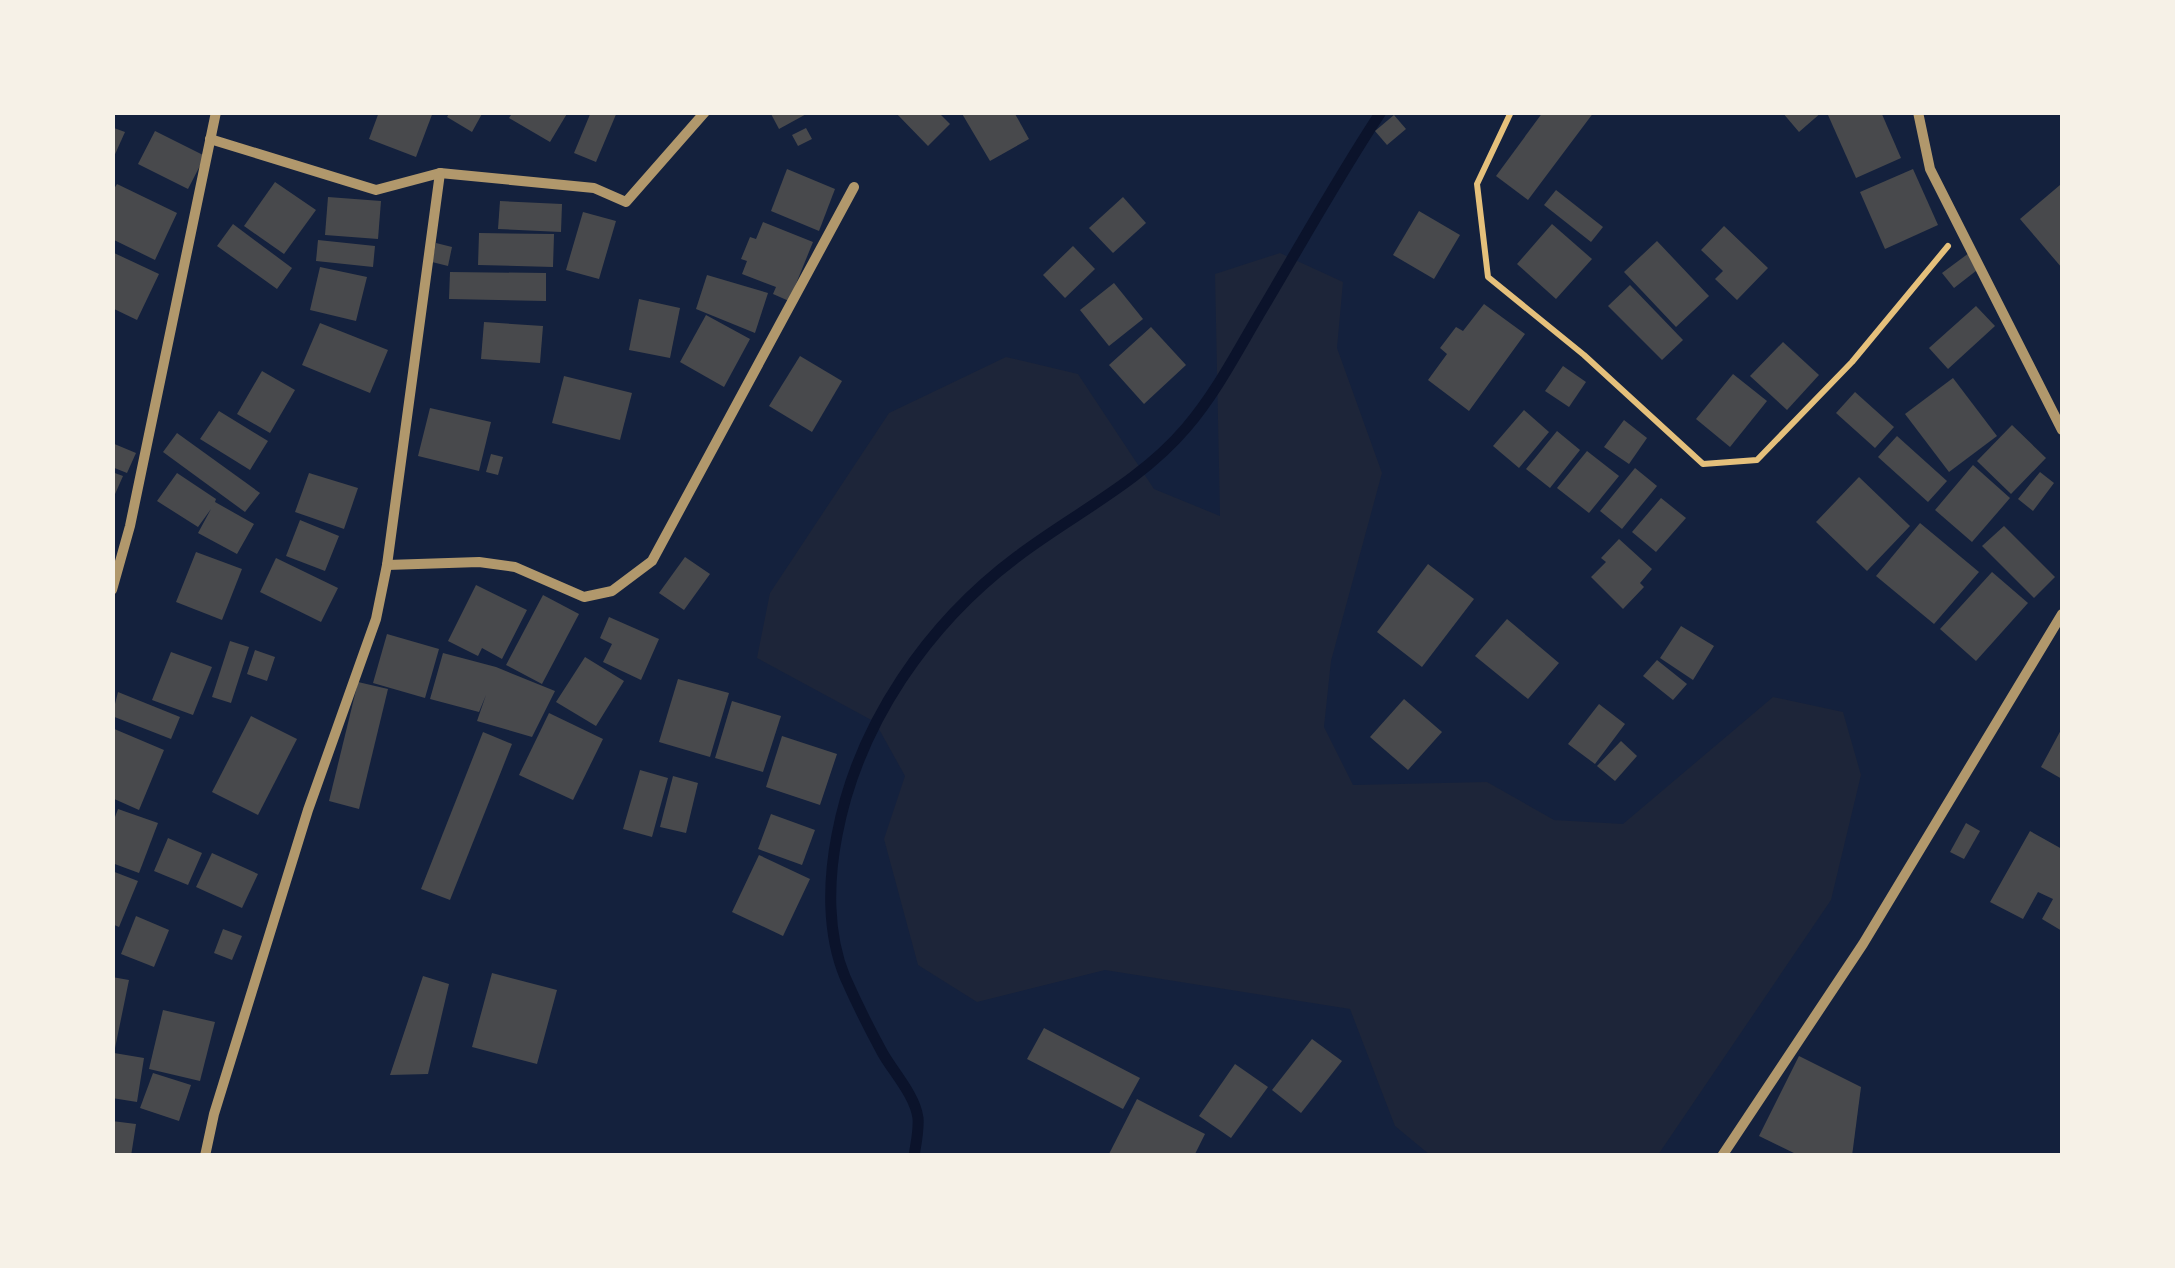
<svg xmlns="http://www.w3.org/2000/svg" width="2175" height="1268" font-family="'Roboto Condensed',sans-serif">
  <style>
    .green { fill: #1d2539 }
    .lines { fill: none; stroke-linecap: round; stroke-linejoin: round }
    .stream { stroke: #0b132b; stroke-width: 11 }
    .building { fill: #48494c }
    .path { stroke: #e5c07b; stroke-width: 6 }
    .minor { stroke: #b1986c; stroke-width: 10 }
  </style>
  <rect width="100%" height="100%" fill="#14213d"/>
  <polygon class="green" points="1280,253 1343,282 1337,348 1382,473 1331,661 1324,727 1353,785 1487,782 1554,820 1623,824 1773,697 1843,712 1861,775 1831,900 1658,1155 1430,1155 1395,1126 1350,1009 1105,970 977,1002 918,965 884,839 905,776 875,722 757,658 770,593 889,413 1006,357 1078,374 1154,489 1220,516 1215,274"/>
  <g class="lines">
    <path class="stream" d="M 914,1156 C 916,1143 919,1131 918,1118 C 915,1095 893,1072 882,1052 C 869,1028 856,1002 845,977 C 827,934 828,881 837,835 C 858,724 928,623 1018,556 C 1075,513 1139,483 1186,428 C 1216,393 1237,352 1260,313 C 1300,246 1338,177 1381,112"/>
  </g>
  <g class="building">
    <polygon points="379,112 433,112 416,157 369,139"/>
    <polygon points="450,112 483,112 472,132 447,117"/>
    <polygon points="513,112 568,112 550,142 509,118"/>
    <polygon points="591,112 617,112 596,162 574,153"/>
    <polygon points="770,112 810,112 779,129"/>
    <polygon points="895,112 938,112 950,124 928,146"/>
    <polygon points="961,112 1014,112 1029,139 990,161"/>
    <polygon points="1543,112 1594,112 1528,200 1496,176"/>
    <polygon points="1782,112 1822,112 1799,132"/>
    <polygon points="1834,112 1881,112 1901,158 1856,178 1828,115"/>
    <polygon points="1394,115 1406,129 1387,145 1375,131"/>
    <polygon points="114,128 125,132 112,161 112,130"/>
    <polygon points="806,128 812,139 798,146 792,135"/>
    <polygon points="155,131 205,156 188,189 138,164"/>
    <polygon points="787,169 835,189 819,231 771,211"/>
    <polygon points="1913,169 1938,225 1885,249 1860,192"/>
    <polygon points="275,182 316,210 284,254 244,226"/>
    <polygon points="117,184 177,213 155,260 112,239 112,192"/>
    <polygon points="2060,185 2062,188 2062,268 2020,219"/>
    <polygon points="1556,190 1603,227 1591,242 1544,205"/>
    <polygon points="328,197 381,201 378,239 325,235"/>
    <polygon points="1123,197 1146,223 1113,253 1089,228"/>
    <polygon points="500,201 562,204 561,232 498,229"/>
    <polygon points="1419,211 1460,235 1434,279 1393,255"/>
    <polygon points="583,212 616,221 599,279 566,270"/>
    <polygon points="763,222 813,242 789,301 773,294 776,287 742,274 747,261 741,259 750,237 756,239"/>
    <polygon points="233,224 292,268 277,289 217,246"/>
    <polygon points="1552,224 1592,259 1556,299 1517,264"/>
    <polygon points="1724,226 1768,268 1737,300 1715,279 1723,271 1701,250"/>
    <polygon points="479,233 554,234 553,267 478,265"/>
    <polygon points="318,240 375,246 373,267 316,261"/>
    <polygon points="1657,241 1709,296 1676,327 1624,272"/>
    <polygon points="436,243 452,247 448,266 432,262"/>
    <polygon points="1073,246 1095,269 1065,298 1043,275"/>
    <polygon points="112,252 159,274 137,320 112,308"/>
    <polygon points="1969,253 1981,267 1954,288 1942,273"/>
    <polygon points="320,267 367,277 356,321 310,310"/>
    <polygon points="450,272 546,273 546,301 449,299"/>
    <polygon points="707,275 768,293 755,333 696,309"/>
    <polygon points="1114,283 1143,319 1109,346 1080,310"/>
    <polygon points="1630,285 1683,340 1662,360 1608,306"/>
    <polygon points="639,299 680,308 670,358 629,350"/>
    <polygon points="1484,304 1525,334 1469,411 1428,380 1447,354 1440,348 1456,327 1463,331"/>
    <polygon points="1976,306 1995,326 1948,369 1929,348"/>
    <polygon points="706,315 750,339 724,387 680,362"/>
    <polygon points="484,322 543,326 540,363 481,359"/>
    <polygon points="320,323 388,350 370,393 302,365"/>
    <polygon points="1151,327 1186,365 1144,404 1109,365"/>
    <polygon points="1783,342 1819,375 1787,410 1750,376"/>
    <polygon points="800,356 842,381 812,432 769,406"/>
    <polygon points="1563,366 1586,382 1569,407 1545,391"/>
    <polygon points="262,371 295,390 270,433 237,414"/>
    <polygon points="1733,374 1767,401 1730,447 1696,419"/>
    <polygon points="564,376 632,393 620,440 552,423"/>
    <polygon points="1953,378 1997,436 1949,472 1905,414"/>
    <polygon points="1855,392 1894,427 1875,448 1836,413"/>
    <polygon points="430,408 491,422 479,471 418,456"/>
    <polygon points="1524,410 1549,432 1519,468 1493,446"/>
    <polygon points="219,411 268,441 250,470 200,439"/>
    <polygon points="1624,420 1647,438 1629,464 1604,447"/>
    <polygon points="2012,425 2046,458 2011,494 1977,461"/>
    <polygon points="1557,431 1580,450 1550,488 1526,469"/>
    <polygon points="177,433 260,493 245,512 163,452"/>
    <polygon points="1897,436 1947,481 1928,502 1878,457"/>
    <polygon points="112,443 136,453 127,473 112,467"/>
    <polygon points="1587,451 1619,476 1589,513 1557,488"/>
    <polygon points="491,454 503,457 498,475 486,472"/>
    <polygon points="1973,465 2010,498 1972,542 1935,510"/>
    <polygon points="1635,468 1657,486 1622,529 1600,511"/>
    <polygon points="112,472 123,476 112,501"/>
    <polygon points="2040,472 2054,483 2033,511 2018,499"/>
    <polygon points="177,473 216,499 215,502 254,524 237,554 198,533 211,509 198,527 157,501"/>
    <polygon points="309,473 358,488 344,529 295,512"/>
    <polygon points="1859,477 1910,526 1867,571 1816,522"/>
    <polygon points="1661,498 1686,518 1656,552 1632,532"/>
    <polygon points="300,520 339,536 325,571 286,556"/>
    <polygon points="1920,523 1979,572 1934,624 1876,576"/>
    <polygon points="2004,526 2055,577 2034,598 1982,546"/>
    <polygon points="1619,539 1652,569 1640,583 1644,587 1623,609 1591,577 1606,562 1601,558"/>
    <polygon points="196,552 242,569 222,620 176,602"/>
    <polygon points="685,557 710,574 684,610 659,593"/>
    <polygon points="276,558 338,588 321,622 260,592"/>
    <polygon points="1428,564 1474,599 1422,667 1377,632"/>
    <polygon points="1992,572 2028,603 1976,661 1940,629"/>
    <polygon points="476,585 527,610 502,659 482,648 478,656 448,641"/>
    <polygon points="543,595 579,614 542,684 506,665"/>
    <polygon points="609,617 659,639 641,680 603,662 612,644 600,638"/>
    <polygon points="1507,619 1559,663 1528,699 1475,656"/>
    <polygon points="1681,626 1714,646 1693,680 1660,658"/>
    <polygon points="387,634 439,649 425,698 373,683"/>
    <polygon points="230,641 249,647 231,703 212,697"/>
    <polygon points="255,650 275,657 267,681 247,674"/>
    <polygon points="171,652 212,667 193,715 152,700"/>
    <polygon points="443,653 496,667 555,691 532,737 477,721 486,695 479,712 430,699"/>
    <polygon points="585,657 624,681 596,726 556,702"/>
    <polygon points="1657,660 1687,684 1673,700 1643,676"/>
    <polygon points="678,679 729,693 710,757 659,742"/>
    <polygon points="358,682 388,689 359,809 329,801"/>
    <polygon points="118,692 180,717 171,739 112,716"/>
    <polygon points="1404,699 1442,732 1408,770 1370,737"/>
    <polygon points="732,701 781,716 763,772 715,758"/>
    <polygon points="1599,704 1625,724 1595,764 1568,744"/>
    <polygon points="549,713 603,739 573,800 519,775"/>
    <polygon points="251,716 297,739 258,815 212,792"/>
    <polygon points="112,728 164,750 139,810 112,798"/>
    <polygon points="2062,728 2062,779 2041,767"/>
    <polygon points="483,732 512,744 450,900 421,889"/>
    <polygon points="782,736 837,754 820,805 766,787"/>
    <polygon points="1621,741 1637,756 1615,781 1597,766"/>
    <polygon points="640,770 668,778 652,837 623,829"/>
    <polygon points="673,776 698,783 686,833 660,827"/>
    <polygon points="118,809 158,823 139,873 112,863 112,825"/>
    <polygon points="771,814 815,830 802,865 758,849"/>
    <polygon points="1966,823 1980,831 1964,859 1950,852"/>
    <polygon points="2030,831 2062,849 2062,931 2042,919 2053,899 2038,892 2023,919 1990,902"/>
    <polygon points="168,838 202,853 188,885 154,871"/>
    <polygon points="212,853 258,874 242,908 196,887"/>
    <polygon points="759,855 810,879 783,936 732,912"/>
    <polygon points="112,871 138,881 119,927 112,924"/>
    <polygon points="136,916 169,930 154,967 121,954"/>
    <polygon points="223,929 242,936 232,960 214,953"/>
    <polygon points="492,973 557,990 537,1064 472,1047"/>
    <polygon points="423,976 449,984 428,1074 390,1075"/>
    <polygon points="112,977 129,980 114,1053 144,1058 137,1102 112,1098"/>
    <polygon points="163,1010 215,1022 200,1081 149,1069"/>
    <polygon points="1044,1028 1140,1078 1123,1109 1027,1059"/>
    <polygon points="1312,1039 1342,1061 1301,1113 1272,1090"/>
    <polygon points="1799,1056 1861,1087 1852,1156 1800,1156 1759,1136"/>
    <polygon points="1235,1064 1268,1087 1231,1138 1199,1116"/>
    <polygon points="153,1073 191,1085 179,1121 140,1108"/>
    <polygon points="1137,1099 1205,1134 1194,1156 1109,1154"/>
    <polygon points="112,1121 136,1124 131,1156 112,1156"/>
  </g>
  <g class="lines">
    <polyline class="path" points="1511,112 1477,184 1488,277 1584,355 1703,464 1757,460 1852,362 1948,246"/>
    <g class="minor">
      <polyline points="1918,112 1930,169 2062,430"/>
      <polyline points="210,139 376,190 440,173 594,188 626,202 705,112"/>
      <polyline points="387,565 479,562 515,567 584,597 612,591 652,561 854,187"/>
      <polyline points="112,590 130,526 216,112"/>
      <polyline points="205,1156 214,1114 308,810 376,619 387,565 440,173"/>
      <polyline points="1722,1156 1863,944 2062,614"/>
    </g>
  </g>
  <rect width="2175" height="1268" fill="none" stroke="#f6f1e7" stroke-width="230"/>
</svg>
